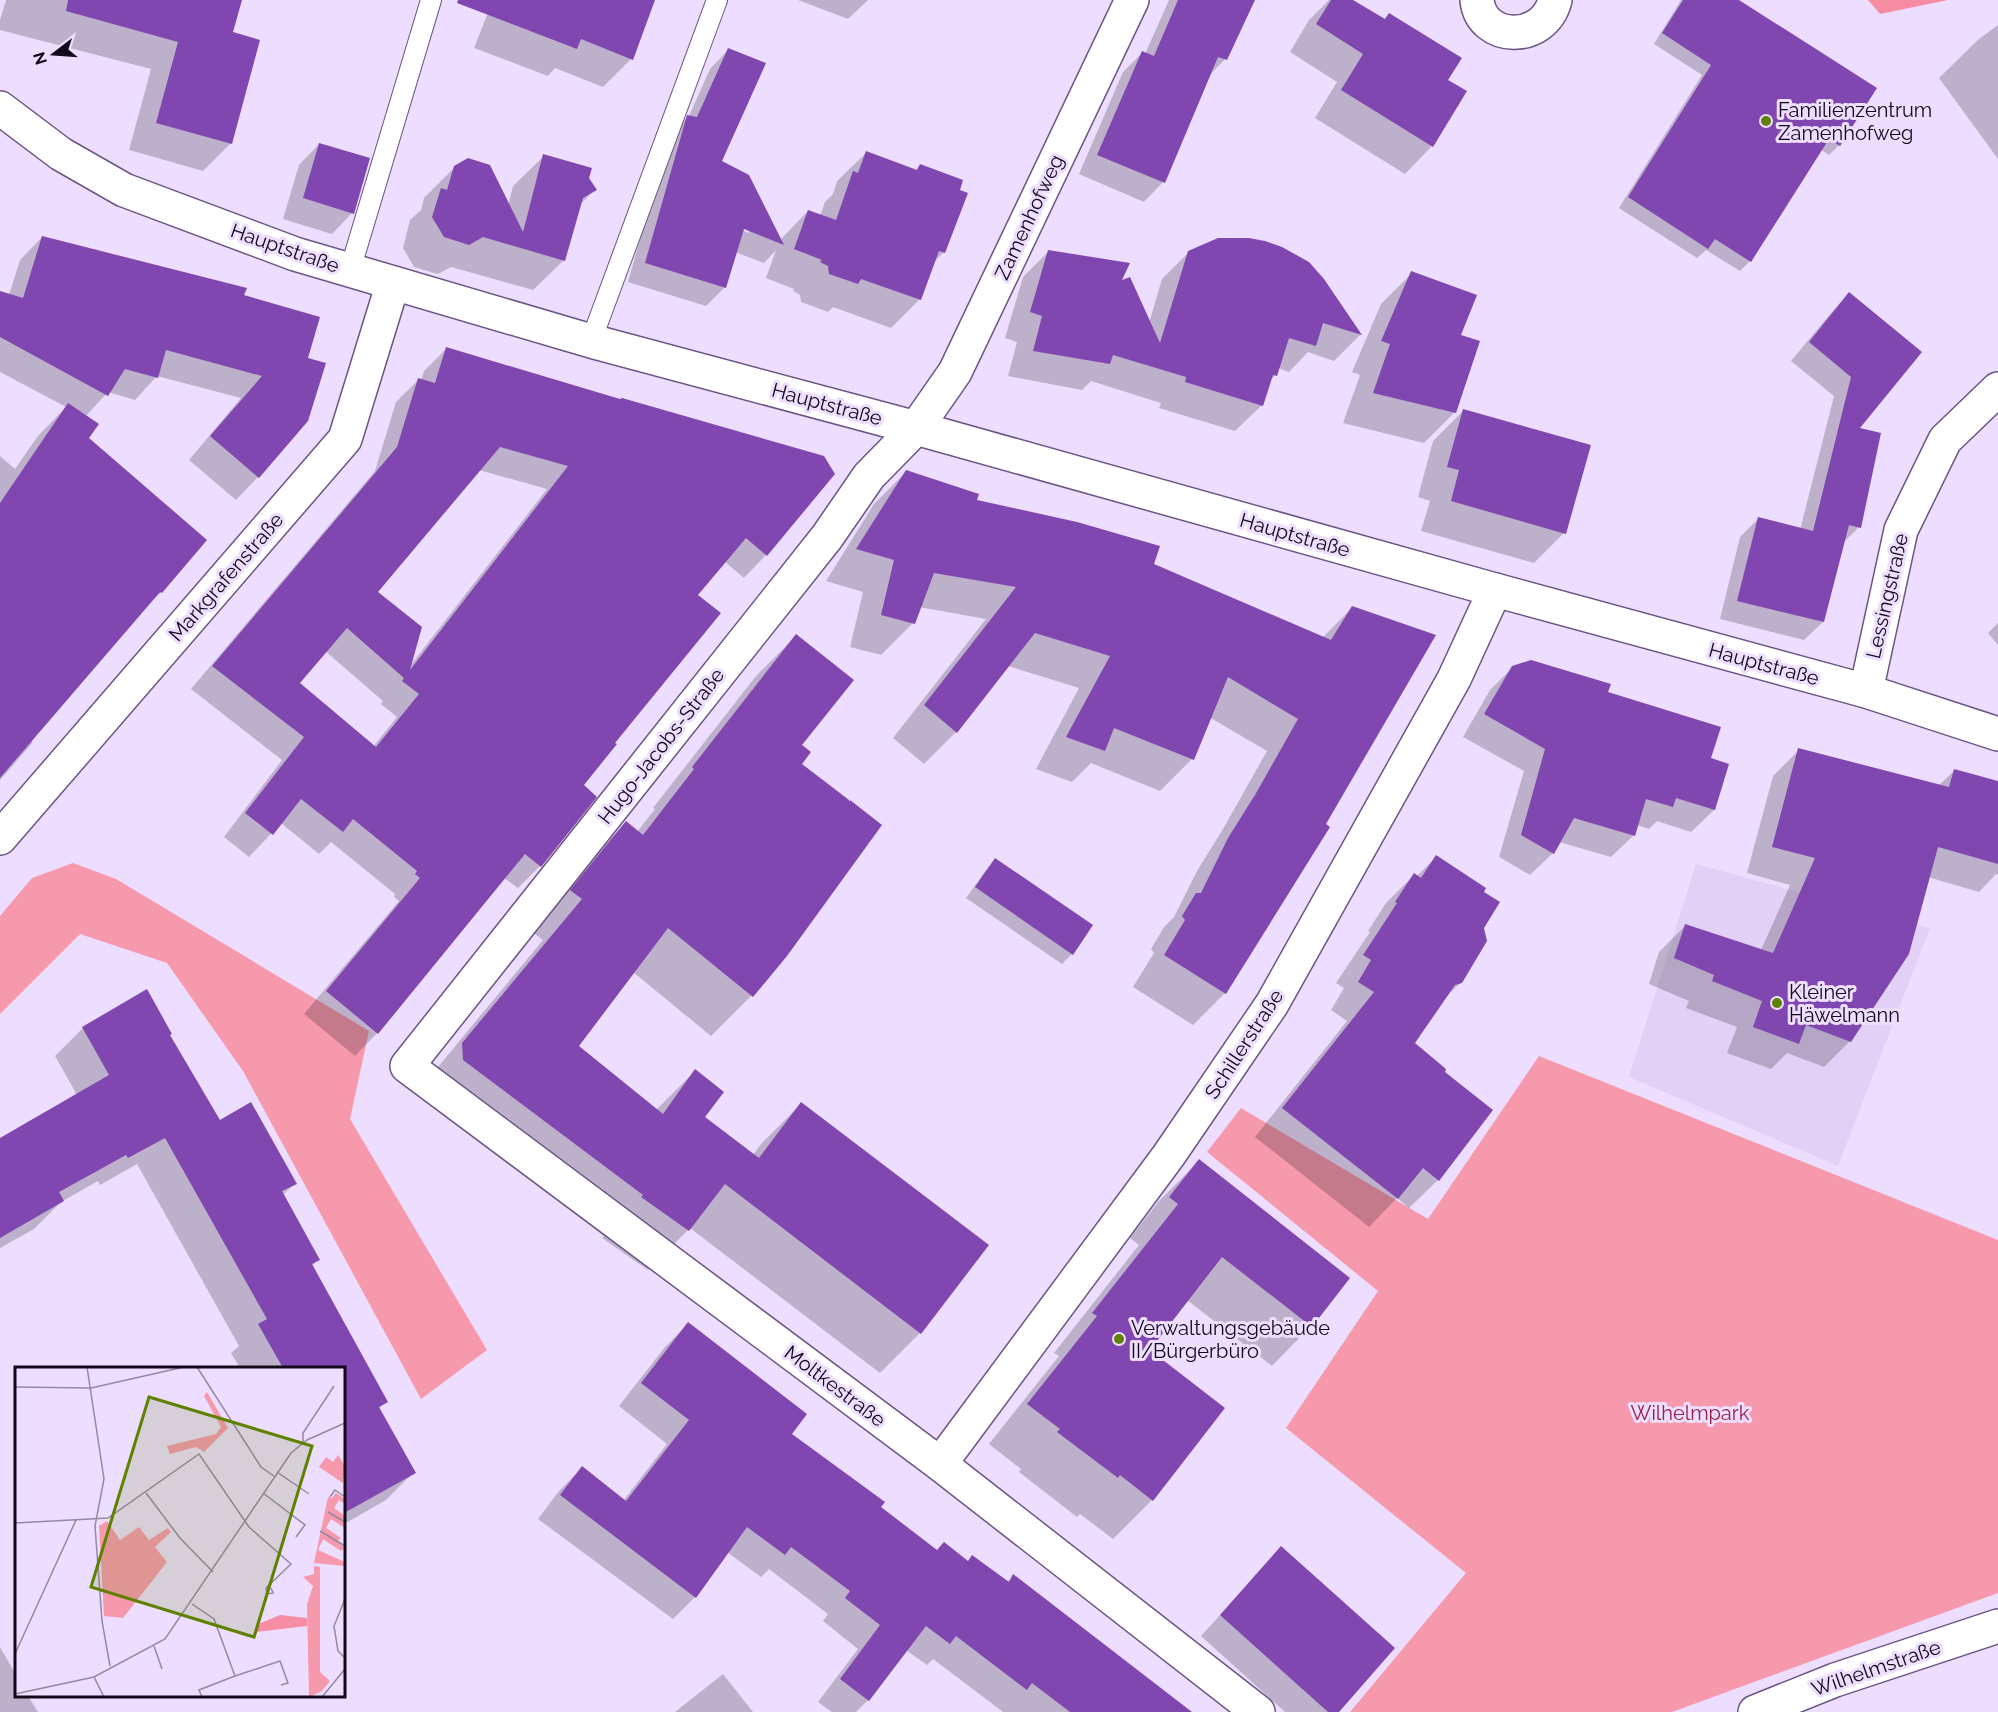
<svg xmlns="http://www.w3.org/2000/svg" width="1998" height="1712" font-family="Raleway,sans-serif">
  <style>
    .built { fill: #e2d0f6 }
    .green { fill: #f699ad }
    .forest { fill: #f78da4 }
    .shadow { fill: #0003; fill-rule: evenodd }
    .building { fill: #7f47af; fill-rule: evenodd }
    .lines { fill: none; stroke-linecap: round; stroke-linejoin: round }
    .lane-casing { stroke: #6c5484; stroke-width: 22 }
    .street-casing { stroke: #6c5484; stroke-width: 36 }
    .lane { stroke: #fff; stroke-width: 20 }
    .street { stroke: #fff; stroke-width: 33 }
    .poi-dot { fill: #5e8200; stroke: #edddfe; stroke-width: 2 }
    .labels { text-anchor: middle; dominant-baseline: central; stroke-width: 6; stroke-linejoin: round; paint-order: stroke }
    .poi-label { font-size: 20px; fill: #12091b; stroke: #edddfe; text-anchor: start }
    .street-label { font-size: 20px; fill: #12091b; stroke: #edddfe }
    .park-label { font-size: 20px; fill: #952047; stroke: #edddfe }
    .inset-road { fill: none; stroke: #9588a3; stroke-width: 1.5 }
    .view { fill: #5e8200; fill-opacity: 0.15; stroke: #5e8200; stroke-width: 3 }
    .inset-edge { fill: none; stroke: #12091b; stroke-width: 3 }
  </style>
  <rect width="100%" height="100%" fill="#edddfe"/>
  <polygon class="built" points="1696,864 1930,928 1838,1166 1629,1077"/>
  <g class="green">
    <polygon points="73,863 116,879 369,1031 350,1119 487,1350 421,1399 243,1071 167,963 80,934 0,1014 0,916 32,878"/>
    <polygon points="1539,1056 1998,1240 1998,1593 1672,1712 1350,1712 1466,1573 1286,1428 1378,1291 1207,1152 1241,1108 1428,1219"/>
  </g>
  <polygon class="forest" points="1868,0 1948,0 1880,14"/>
  <g class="shadow">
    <polygon points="6,0 240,0 231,33 231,143 203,171 129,150 151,69 0,30 0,20"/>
    <polygon points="493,0 654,0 631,59 603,87 555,68 548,76 474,48"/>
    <polygon points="798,0 868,0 848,19"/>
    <polygon points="1169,0 1253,0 1225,59 1208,77 1163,182 1144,202 1079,174 1123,72 1142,53 1145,54"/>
    <polygon points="1329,0 1350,0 1383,20 1389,15 1446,80 1432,146 1405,174 1315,118 1337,82 1290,52 1309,20"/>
    <polygon points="1681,0 1736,0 1839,145 1829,155 1820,149 1750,261 1740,271 1706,250 1697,258 1619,208 1702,75 1654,44"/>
    <polygon points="1998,25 1998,159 1939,78 1979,39"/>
    <path d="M 728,50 L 720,161 L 780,240 L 808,211 L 820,216 L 825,202 L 833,194 L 837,181 L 866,153 L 915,171 L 920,166 L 944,252 L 932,264 L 920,299 L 891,328 L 833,307 L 828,312 L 801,302 L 800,295 L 793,291 L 794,289 L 766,278 L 776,250 L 764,263 L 735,252 L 725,287 L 706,306 L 628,282 L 669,135 L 689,116 L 710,69 ZM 737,225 L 749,230 L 749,233 L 736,228 Z"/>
    <polygon points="319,144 352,213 332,234 283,219 299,165"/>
    <polygon points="544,156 588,178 595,189 580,205 564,260 533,290 451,267 438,274 414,267 403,248 410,220 421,210 424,198 455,167 508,206 513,186"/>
    <polygon points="42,237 243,296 306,359 307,420 258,477 236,500 189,460 241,398 157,376 135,400 108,392 85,417 87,439 161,592 135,618 30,740 33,742 0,780 0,456 15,469 38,436 66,407 0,372 0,292 9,295 20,260"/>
    <polygon points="1049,251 1120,283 1149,323 1162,279 1189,252 1323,280 1360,335 1334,361 1308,352 1289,372 1278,368 1275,375 1269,382 1262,405 1235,431 1159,408 1161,403 1091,381 1082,390 1008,376 1017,342 1005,338 1023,277"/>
    <polygon points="1412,273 1459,336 1455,412 1424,443 1343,423 1360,375 1352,372 1381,304"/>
    <polygon points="1849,294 1858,429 1859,527 1842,544 1823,622 1804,640 1720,619 1740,537 1758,519 1800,530 1834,396 1791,361 1831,313"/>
    <path d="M 446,349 L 621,401 L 766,555 L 744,578 L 724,561 L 696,595 L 613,743 L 582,786 L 540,866 L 518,888 L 504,878 L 377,1033 L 355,1056 L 304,1014 L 399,901 L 394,897 L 395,894 L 331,842 L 319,854 L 281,823 L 249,857 L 224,837 L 282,760 L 191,689 L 375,471 L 396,402 L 418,380 L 421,381 L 424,371 ZM 479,470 L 547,489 L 410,666 L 375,592 ZM 325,651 L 383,701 L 381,704 L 397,717 L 373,747 L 298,683 Z"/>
    <polygon points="1464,410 1564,533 1534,563 1421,531 1430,501 1418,497 1433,441"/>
    <polygon points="906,472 976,501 1153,565 1322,638 1352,608 1225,993 1193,1025 1133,987 1154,953 1151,949 1164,927 1174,917 1197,871 1223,829 1267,751 1209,717 1192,759 1160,791 1091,763 1072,782 1036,769 1079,688 1008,666 956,732 924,764 893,738 986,619 919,607 913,623 881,655 850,647 863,592 826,581 874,504"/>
    <polygon points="1998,623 1998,645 1988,633"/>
    <polygon points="796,636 799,764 786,955 751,996 711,1036 633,972 577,1046 656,1110 695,1071 702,1117 753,1155 761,1144 801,1104 920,1333 880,1373 690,1228 648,1270 602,1238 604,1236 424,1100 423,1085 543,940 531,931 586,863 626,823 637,832 655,809 653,808 756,676"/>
    <polygon points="1513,667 1607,693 1709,759 1728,765 1714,810 1691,832 1657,821 1649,829 1637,825 1634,835 1611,857 1559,842 1553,853 1530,875 1499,857 1524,771 1463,737 1490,690"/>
    <polygon points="1799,750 1938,786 1954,771 1998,782 1998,875 1996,874 1979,892 1928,877 1850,1041 1824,1067 1787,1053 1771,1069 1727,1053 1737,1027 1686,1008 1689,1001 1649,984 1659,952 1685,926 1761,950 1790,885 1747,873 1773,776"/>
    <polygon points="1436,857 1482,892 1482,928 1461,982 1442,1001 1413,1043 1438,1180 1409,1208 1397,1198 1369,1227 1255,1137 1347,1021 1331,1010 1344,988 1336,983 1370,932 1368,931 1386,903 1414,875 1417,876"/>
    <polygon points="996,860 1072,954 1062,964 966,898 986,870"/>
    <polygon points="147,992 168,1035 219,1122 295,1183 283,1195 318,1259 312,1266 386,1402 378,1409 414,1472 386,1500 344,1524 344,1368 240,1368 231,1353 239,1346 137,1164 100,1185 98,1181 61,1202 34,1229 0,1248 0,1140 77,1095 55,1056 83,1028"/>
    <polygon points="1199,1161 1311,1326 1272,1366 1187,1300 1148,1350 1152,1500 1113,1539 1080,1514 1077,1517 1019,1472 1021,1469 989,1444 1059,1356 1054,1353 1139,1245 1130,1238 1159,1201"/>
    <polygon points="688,1324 790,1434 879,1508 936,1551 967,1562 1007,1582 1013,1576 1189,1712 1003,1712 933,1659 927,1665 906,1650 868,1700 856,1712 832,1712 818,1702 858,1649 823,1621 828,1614 769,1569 761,1577 727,1552 695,1597 673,1619 538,1519 559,1491 582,1468 623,1501 667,1444 619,1406 665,1347"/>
    <polygon points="1281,1548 1337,1712 1285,1712 1201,1636"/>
    <polygon points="0,1647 16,1675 16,1696 28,1696 38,1712 0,1712"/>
    <polygon points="723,1674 753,1712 675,1712"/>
  </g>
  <g class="building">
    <polygon points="68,0 242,0 233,32 260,40 232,144 156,123 178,42 66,11"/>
    <polygon points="458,0 655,0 633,60 581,39 577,49 457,3"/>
    <polygon points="1178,0 1255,0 1227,60 1218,57 1165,183 1097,155 1142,51 1154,56"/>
    <polygon points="1331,0 1353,0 1385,19 1389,13 1462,58 1448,80 1467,91 1433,147 1341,90 1363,54 1316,24"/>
    <polygon points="1683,0 1739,0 1877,88 1840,146 1829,139 1751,262 1715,239 1708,249 1628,197 1711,65 1662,33"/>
    <polygon points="728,48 766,63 722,161 749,175 784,245 744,229 726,288 645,263 687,115 697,117"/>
    <polygon points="319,143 370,158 354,214 303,198"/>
    <polygon points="866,151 917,170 920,164 963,180 960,190 968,193 945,253 939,251 921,300 861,279 858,284 829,274 828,266 820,262 822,260 794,249 808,210 836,220 853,171 858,173"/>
    <polygon points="543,154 592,168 589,178 597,190 583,198 565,261 483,237 469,245 444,237 432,217 441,188 447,190 454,166 468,158 490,165 523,232"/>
    <polygon points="42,236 247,288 244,295 320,317 308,358 326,363 308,421 259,478 210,436 262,376 166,350 158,378 125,369 108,396 0,337 0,291 23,298"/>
    <polygon points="1218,238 1249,238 1265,241 1282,247 1309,262 1324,279 1362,335 1323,323 1316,346 1289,338 1277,376 1273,375 1263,406 1185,382 1186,377 1113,355 1110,364 1033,351 1042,316 1030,312 1048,250 1130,263 1122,280 1130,277 1160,343 1188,251"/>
    <polygon points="1411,271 1477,295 1461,335 1480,341 1456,413 1373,393 1390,344 1381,341"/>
    <polygon points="1849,292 1922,352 1860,428 1881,433 1861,528 1849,525 1824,622 1737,601 1758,517 1813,531 1851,377 1809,342"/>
    <path d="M 446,347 L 620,399 L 622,398 L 824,456 L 835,474 L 767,556 L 746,538 L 698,595 L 721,613 L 615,743 L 617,744 L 584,785 L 597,797 L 541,867 L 525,854 L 378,1034 L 326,991 L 420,878 L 415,874 L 417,871 L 353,819 L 343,832 L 301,799 L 273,835 L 245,813 L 304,737 L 212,666 L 397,447 L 418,378 L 435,383 ZM 500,447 L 568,466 L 410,670 L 422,627 L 378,592 ZM 347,628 L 404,678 L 402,681 L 419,694 L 376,747 L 300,683 Z"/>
    <polygon points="68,403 99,424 89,438 207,540 162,593 160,592 0,778 0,503"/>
    <polygon points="1463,409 1591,445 1566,534 1451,501 1459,470 1447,467"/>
    <polygon points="906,470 979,494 977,500 1077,522 1160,546 1154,564 1331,640 1352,606 1436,635 1326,824 1330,827 1226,994 1164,955 1185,920 1182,916 1196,893 1201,893 1228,838 1255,795 1298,719 1228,677 1194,760 1114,728 1105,751 1066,737 1110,656 1035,633 957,733 924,705 1016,587 934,573 915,624 881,615 894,560 856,549"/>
    <polygon points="796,634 854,680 802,745 811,752 802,764 849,800 849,802 850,800 882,825 787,956 753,997 668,928 579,1046 663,1114 695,1069 724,1092 705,1117 759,1158 801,1102 989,1245 921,1334 725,1184 689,1231 641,1197 643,1195 463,1060 462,1043 582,899 570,890 626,821 643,835 694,769 692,767"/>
    <polygon points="1531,660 1611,684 1608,692 1721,727 1711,758 1729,764 1715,810 1676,798 1673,807 1646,799 1635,836 1574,818 1554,854 1521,835 1545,749 1484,714 1512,666"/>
    <polygon points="1798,748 1949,787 1954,769 1998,781 1998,864 1938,847 1909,954 1851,1042 1806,1025 1799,1044 1753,1027 1762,1001 1712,981 1714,975 1674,958 1685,924 1773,953 1815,858 1772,847"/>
    <polygon points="1436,855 1486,888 1484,892 1500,902 1484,928 1487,941 1462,983 1455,985 1415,1043 1446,1069 1445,1072 1493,1110 1439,1181 1423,1168 1398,1199 1282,1108 1374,992 1358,982 1371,960 1363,955 1397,903 1395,902 1414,873 1421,878"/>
    <polygon points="995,858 1093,925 1073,955 975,887"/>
    <polygon points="147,989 172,1034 170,1035 220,1120 251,1102 297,1184 282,1191 320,1260 312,1264 388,1402 379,1407 416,1473 344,1513 344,1368 283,1368 258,1324 267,1319 165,1138 128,1158 126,1155 59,1192 64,1201 0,1238 0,1138 109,1075 82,1027"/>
    <polygon points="1199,1159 1350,1278 1312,1327 1222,1257 1150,1350 1225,1408 1153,1501 1120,1475 1118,1478 1057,1432 1060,1429 1027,1404 1097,1316 1092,1313 1178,1204 1169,1197"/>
    <polygon points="688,1322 807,1414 792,1434 885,1502 881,1507 937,1550 944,1542 968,1561 972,1555 1009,1582 1013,1574 1192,1712 1070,1712 1032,1683 1027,1690 956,1636 950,1644 926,1626 869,1701 840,1679 880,1625 845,1598 850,1591 791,1547 785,1555 747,1527 696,1598 560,1495 582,1466 626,1501 689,1420 641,1383"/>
    <polygon points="1281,1546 1395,1648 1339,1712 1328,1712 1220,1615"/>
  </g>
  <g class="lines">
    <g class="lane-casing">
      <g id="lane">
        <polyline points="350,270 431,0"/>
        <polyline points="591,341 717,0"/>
      </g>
    </g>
    <g class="street-casing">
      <g id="street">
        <polyline points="1132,0 955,372 916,428 869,476 827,537 407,1066 940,1464 1258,1712"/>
        <path d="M 1477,0 C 1481,42 1544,44 1555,0"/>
        <polyline points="0,108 61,154 124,190 295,254 591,341 916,428 1495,590 1866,691 1998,734"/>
        <polyline points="1866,691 1901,530 1945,440 1998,389"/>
        <polyline points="0,838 345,439 393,283"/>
        <polyline points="940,1464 1169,1155 1272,1004 1454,679 1495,590"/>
        <polyline points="1755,1712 1835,1680 1998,1626"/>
      </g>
    </g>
    <use href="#lane" class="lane"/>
    <use href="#street" class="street"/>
  </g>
  <g class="poi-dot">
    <circle cx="1766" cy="121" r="6"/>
    <circle cx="1777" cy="1003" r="6"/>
    <circle cx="1119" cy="1339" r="6"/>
  </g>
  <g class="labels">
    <g class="poi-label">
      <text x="1778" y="110">Familienzentrum<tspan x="1778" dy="23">Zamenhofweg</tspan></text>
      <text x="1789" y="992">Kleiner<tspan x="1789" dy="23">Häwelmann</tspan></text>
      <text x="1131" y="1328">Verwaltungsgebäude<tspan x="1131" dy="23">II/Bürgerbüro</tspan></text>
    </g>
    <g class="street-label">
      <text transform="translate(1029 217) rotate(-65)">Zamenhofweg</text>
      <text transform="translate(285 248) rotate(19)">Hauptstraße</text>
      <text transform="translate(827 404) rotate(15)">Hauptstraße</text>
      <text transform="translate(1295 535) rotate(16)">Hauptstraße</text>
      <text transform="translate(226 577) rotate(-49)">Markgrafenstraße</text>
      <text transform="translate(1887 596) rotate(-77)">Lessingstraße</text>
      <text transform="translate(1764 664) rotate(15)">Hauptstraße</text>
      <text transform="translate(661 746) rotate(-52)">Hugo-Jacobs-Straße</text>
      <text transform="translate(1244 1044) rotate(-57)">Schillerstraße</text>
      <text transform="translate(835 1386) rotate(37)">Moltkestraße</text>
      <text transform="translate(1876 1668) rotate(-19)">Wilhelmstraße</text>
    </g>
    <g class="park-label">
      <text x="1690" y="1413">Wilhelmpark</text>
    </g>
  </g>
  <g transform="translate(15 1367)">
    <rect width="330" height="330" fill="#edddfe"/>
    <path d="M 192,25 L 213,61 L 189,85 L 181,80 L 155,87 L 152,79 L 201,67 L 206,60 L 189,29 ZM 323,88 L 330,99 L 328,116 L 304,100 L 311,90 L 318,95 ZM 321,126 L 330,132 L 330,137 L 324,133 L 319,141 L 330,149 L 330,161 L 316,152 L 311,161 L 326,171 L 323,174 L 329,181 L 326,184 L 308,172 L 303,183 L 330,195 L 330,199 L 299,196 L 313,130 L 317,131 ZM 92,154 L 105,173 L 124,160 L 134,173 L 153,161 L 156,165 L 140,180 L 152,195 L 108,251 L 89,249 L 84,159 ZM 299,199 L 305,200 L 305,305 L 315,314 L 307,324 L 294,330 L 292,237 L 298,219 L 288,210 L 299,207 Z" fill="#f699ad"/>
    <path d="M 265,248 L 292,251 L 292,259 L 241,265 L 241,258 Z" fill="#f78da4"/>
    <path class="inset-road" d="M 72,0 L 89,112 L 80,159 L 87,254 L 95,299M 182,0 L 246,100 L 259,109M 0,20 L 76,21 L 169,0M 288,76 L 288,66 L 319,19M 262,105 L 294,127M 131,126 L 165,171 L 198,205M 248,126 L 290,158 L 281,170M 315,130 L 320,123 L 330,130M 313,145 L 330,155M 0,156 L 93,151 L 184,87 L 234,160 L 276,197 L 251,221 L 252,227 L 258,226 L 256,221M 305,164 L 330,179M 330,232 L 319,259 L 323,284 L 330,291M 177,237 L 199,252 L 220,309 L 265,294 L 273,316 L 266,318M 139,279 L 147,302M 0,287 L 61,153M 79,310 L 89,330M 0,327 L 79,310 L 150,272 L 276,86 L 292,73 L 330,56M 187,330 L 184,323 L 220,309M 307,330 L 330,302"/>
    <path class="view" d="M 134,30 L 297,79 L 239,270 L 76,220 Z"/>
    <rect width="330" height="330" class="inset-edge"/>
  </g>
  <g transform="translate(54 54) rotate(253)" stroke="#edddfe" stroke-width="4.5" paint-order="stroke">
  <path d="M0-4.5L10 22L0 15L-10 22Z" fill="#12091b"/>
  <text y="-9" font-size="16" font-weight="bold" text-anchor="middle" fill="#12091b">N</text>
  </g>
</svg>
